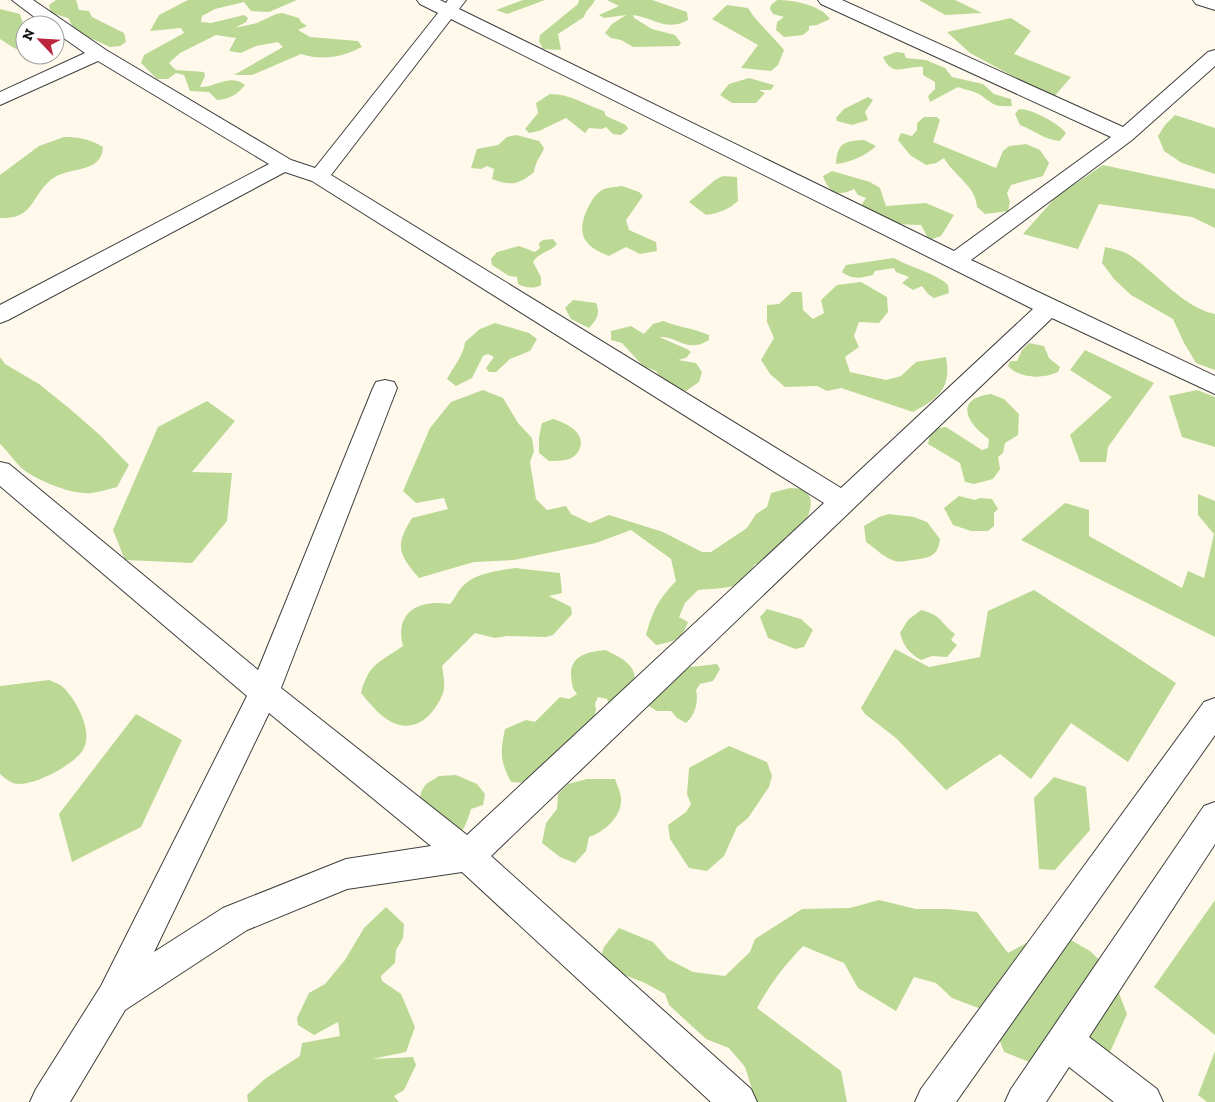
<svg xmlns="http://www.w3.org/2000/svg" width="1215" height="1102" font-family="'Zilla Slab',serif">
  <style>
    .forest { fill: #bbd995 }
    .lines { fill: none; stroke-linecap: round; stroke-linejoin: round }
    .street-casing { stroke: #3f3f3f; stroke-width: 2 }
    .street { fill: #fff; fill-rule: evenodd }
  </style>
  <rect width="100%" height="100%" fill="#fff9eb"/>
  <g class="forest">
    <polygon points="56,0 76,0 79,10 89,11 92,17 124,33 126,42 120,46 110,47 75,31 68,18 51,13 49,5"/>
    <path d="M 188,0 L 297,0 L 269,12 L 251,11 L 244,2 L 215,9 L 202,16 L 201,22 L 211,23 L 244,15 L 248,18 L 246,22 L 235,28 L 257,23 L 276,14 L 282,13 L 299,18 L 301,22 L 307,26 L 298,30 L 310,37 L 358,41 L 362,47 C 342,57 323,61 301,54 L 252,75 L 234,75 L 283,47 L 278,42 L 256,46 L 241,53 L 229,51 L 236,38 L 216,35 L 180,53 L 169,63 L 176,70 L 204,72 L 205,76 L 200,87 C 215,88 230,73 245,85 C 237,95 229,99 217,100 L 209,92 L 190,91 L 184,75 L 176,73 L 168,79 L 157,79 L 141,63 L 144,55 L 184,33 L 181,28 L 150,31 L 159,15 Z"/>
    <polygon points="523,0 545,0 507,14 496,10"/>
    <path d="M 579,0 L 595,0 C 592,7 586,9 584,17 L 558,34 L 561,50 L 543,49 L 539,41 L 540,35 L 578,4 Z"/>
    <path d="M 607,0 L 652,0 L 687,12 L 688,20 C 666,32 655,18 633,15 L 634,18 L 652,29 L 675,35 L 681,43 L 679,46 L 633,47 L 621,40 L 611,38 L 605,33 L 612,24 L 626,15 L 604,18 L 599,15 L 619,6 Z"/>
    <path d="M 777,0 C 793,0 821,5 830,19 L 817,25 L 809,26 L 809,30 L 803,35 L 784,37 L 776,30 L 777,22 L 784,17 L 773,14 L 770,9 L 771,5 Z"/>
    <polygon points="919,0 955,0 982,13 945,15"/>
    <path d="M 727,5 L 748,8 C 758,24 772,35 784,50 L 778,65 L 771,71 L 741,68 L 758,45 L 712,19 Z"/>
    <polygon points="0,9 20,14 25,31 25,52 14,48 0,39"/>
    <polygon points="1011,18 1031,31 1014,54 1071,77 1053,98 970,53 947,32"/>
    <path d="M 896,52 L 904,53 L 906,58 L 926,60 L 945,68 L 952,77 L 983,84 L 994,94 L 1011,99 L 1012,106 C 995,107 994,105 982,96 C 976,91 965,90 958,87 L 930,102 L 928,96 L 935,89 L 935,82 L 923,75 L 923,67 C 905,65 893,79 883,57 Z"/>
    <polygon points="749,78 774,85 771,90 759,90 765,93 756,103 732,103 720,95 729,84"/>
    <path d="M 550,94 C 571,94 585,105 604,111 L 606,116 L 626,125 L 628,129 L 621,135 L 613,134 L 606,127 L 602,129 L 589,128 L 585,133 L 566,118 L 539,131 L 529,133 L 525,129 L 538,113 L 536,103 Z"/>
    <polygon points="868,97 873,100 865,112 868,120 852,125 837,121 836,118 844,109"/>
    <path d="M 1019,109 C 1032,109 1058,123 1066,133 L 1060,141 C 1042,139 1036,131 1020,125 L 1015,114 Z"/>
    <polygon points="1175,115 1215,128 1215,174 1182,163 1164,151 1158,136 1165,125"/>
    <path d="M 924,117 L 937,117 L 940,120 L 933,142 L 996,168 L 1003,151 L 1009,146 L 1026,144 L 1040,150 L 1049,163 L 1043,176 L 1011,185 L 1007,193 L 1010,202 L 1008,211 L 985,214 L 977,207 C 976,186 954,176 944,158 L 936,163 L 926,165 L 910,155 L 898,140 L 901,133 L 912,136 L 917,130 L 917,123 Z"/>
    <path d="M 516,135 L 539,141 L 544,148 C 541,157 535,161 534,172 C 519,185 510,186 492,179 L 494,169 L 487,166 L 481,169 L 471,168 L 477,149 L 498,145 L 507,137 Z"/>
    <path d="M 64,137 C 78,137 90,139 103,147 C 102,173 71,167 55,177 C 31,192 36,220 0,218 L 0,175 L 39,146 Z"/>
    <path d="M 864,140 L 876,146 C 867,155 849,163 836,164 C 837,143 844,141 864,140 Z"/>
    <polygon points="1103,165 1215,189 1215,228 1192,217 1099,204 1078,249 1023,234 1056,197"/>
    <path d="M 832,171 L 870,182 L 880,188 L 886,206 L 926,203 L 954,215 L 941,236 L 929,240 L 921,225 L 892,224 L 859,209 L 866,198 L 858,195 L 854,189 C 838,197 829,193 823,176 Z"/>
    <path d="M 723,176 L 737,177 L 738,201 C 728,210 719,213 706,215 L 689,202 L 715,180 Z"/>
    <path d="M 622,186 L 639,192 L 643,196 L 626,220 L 629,230 L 656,242 L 657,251 L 640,254 L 626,247 L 609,256 C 586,247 576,236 586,212 C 590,203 594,195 602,190 C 607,187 616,187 622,186 Z"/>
    <path d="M 553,239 L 557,244 C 551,252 539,252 533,262 L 541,277 L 541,285 C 534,289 525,288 518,284 L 517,277 L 509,276 L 492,265 L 491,259 L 497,252 L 519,246 L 535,252 L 540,248 L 539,243 L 543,240 Z"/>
    <path d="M 1105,247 C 1114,249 1124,251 1131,256 C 1158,274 1182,307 1215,314 L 1215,370 L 1196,363 L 1184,343 L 1173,319 L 1131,295 L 1114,279 L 1102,263 Z"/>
    <path d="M 894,258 C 911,268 936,273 948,285 L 949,293 L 934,298 L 928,294 L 922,286 L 913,290 L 902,283 L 909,277 L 896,272 L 894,268 L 875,271 L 873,275 C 861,278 853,280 842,272 L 846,265 Z"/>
    <path d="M 861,282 L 887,297 L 888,312 L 879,323 L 859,322 L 854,336 L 859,347 L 845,357 L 850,372 L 886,380 L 901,376 L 916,362 L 946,357 C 952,388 938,399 913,412 L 841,388 L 827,391 L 817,386 L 785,387 L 770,374 L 761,360 L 774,338 L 767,322 L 767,305 L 779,304 L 792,292 L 802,292 L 803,310 L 813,319 L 824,313 L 821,300 L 837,285 Z"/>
    <path d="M 573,300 L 596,303 C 601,314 596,320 589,328 L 571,319 L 565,308 Z"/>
    <path d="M 663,321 C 678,327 693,328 709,335 L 709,340 C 686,354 679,336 659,337 L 687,349 L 691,352 L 686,358 L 678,360 L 696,363 L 702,372 L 699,382 L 686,391 L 673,388 L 664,382 L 656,371 L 643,366 L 622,343 L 611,340 L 611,331 L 631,326 L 644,334 L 653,324 Z"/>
    <path d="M 495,323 L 529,333 L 537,339 L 530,351 L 510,359 L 496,372 L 489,372 L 486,368 L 494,357 L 488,354 L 483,356 L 472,378 L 456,386 L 447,379 C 453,367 464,355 465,342 L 480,329 Z"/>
    <path d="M 1029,343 L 1044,346 L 1049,358 L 1060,367 L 1058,372 C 1043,379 1020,379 1008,366 L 1010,361 L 1017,361 L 1022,350 Z"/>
    <polygon points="1085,350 1154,383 1108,447 1106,462 1080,462 1070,435 1112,397 1070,370"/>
    <path d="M 0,357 L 5,364 L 39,384 L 70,409 L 101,436 L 129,465 L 117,487 C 109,489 99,492 91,493 C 72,495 39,481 24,470 C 15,463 9,452 0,444 Z"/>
    <path d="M 483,390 L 503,398 L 518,423 L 532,438 L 534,451 L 530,462 L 536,499 L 547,510 L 566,506 L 571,514 L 590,523 L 609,515 L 663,532 L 702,552 L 711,552 L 747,528 L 756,514 L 767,507 L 771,493 L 790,488 L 804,489 L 810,497 C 814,515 801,529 785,537 L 784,542 L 763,564 L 755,564 C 741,592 725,587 698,590 L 685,603 L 679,617 L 688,622 C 682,639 674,642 656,645 L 646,635 C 653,610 658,600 676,581 L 671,559 L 631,530 L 596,543 L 514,560 L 474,562 L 419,578 C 399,554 394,547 412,518 L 448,509 L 444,498 L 416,503 L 403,491 L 430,428 L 451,402 Z"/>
    <polygon points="1197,390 1215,397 1215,447 1182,437 1169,396"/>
    <path d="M 991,394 L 1004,399 L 1019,414 L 1018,435 L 1005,443 L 1003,453 L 998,457 L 1000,469 L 993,479 L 974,484 L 965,482 L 960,463 L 928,444 L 931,429 L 946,427 L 982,450 L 988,448 L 989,439 C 967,424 953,399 991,394 Z"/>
    <polygon points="207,401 235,421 192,472 232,473 227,521 192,563 125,560 113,530 158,427"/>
    <path d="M 553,419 C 566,423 585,432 580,448 C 578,453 574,457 569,459 C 563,461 555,461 549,461 L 539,453 L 539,437 L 542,423 Z"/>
    <polygon points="1198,494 1215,501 1215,637 1021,540 1065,503 1089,510 1089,536 1182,588 1188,571 1204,578 1214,534 1198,515"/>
    <polygon points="959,496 975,500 980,498 992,499 998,509 994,513 994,526 988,531 971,531 953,525 944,508"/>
    <path d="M 889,514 L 914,517 L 927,522 L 940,539 C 938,558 927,558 912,560 C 905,561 900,563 892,560 C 882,556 875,548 866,542 L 864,526 L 879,517 Z"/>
    <path d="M 515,568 L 560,573 L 562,593 L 549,596 L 571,607 L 572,614 L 553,635 L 546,637 L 507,636 L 495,638 L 475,633 L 442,666 C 443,674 446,685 443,693 C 436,712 418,732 396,724 C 382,719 370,704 361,693 C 368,664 380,662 403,646 C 394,612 419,599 450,604 C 455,599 457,592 462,587 C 475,573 497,571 515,568 Z"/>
    <polygon points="1034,590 1176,683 1128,762 1071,723 1031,779 1000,754 946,790 896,738 865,714 861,708 895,649 929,667 980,657 988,611"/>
    <polygon points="767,609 801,619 813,630 804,647 795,649 768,638 760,617"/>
    <path d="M 921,610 C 942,615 940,623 955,634 L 951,640 L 957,645 L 947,657 L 932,656 L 921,660 C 909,653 904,647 900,633 L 908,620 Z"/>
    <path d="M 605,650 C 616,655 641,666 633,683 C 629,691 616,699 609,705 L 607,699 L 598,697 L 595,704 L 596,710 L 592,726 L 528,783 L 511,782 C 500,761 500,752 505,729 L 526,720 L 535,722 L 560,697 L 569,699 L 577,694 C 572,688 572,685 571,676 C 570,655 588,652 605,650 Z"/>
    <path d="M 717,664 L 720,669 L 713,681 L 700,684 L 696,690 C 699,702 695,715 686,723 L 677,718 L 671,711 L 657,711 L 644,703 L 690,667 Z"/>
    <path d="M 49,680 C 53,682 60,684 63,687 C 76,700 94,731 83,750 C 74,765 30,789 13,783 C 8,781 4,777 0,774 L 0,686 Z"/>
    <polygon points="136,714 182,740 141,827 72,862 59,814"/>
    <polygon points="729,746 767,762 772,776 769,787 748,818 737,827 724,856 707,871 689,868 670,839 668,825 686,812 691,804 687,794 689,768"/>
    <path d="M 456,775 L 477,784 L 485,794 L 483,805 L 471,809 C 463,837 453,849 422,840 L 415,825 L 421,792 L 426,784 L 439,776 Z"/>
    <polygon points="1054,777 1086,787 1090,830 1055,870 1039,869 1034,798"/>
    <path d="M 587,779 L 615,779 C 617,785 621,793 621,799 C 622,817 604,832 589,837 L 586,851 L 575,863 L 560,857 L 542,843 L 546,823 L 557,809 L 558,794 L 568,784 Z"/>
    <path d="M 879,900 L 916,909 L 948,909 L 977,912 L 1008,953 L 1052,929 L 1090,951 L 1110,970 L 1127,1014 L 1102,1070 L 1062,1054 L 1047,1069 L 1004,1052 L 989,1012 L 952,998 L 936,983 L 914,977 L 896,1011 L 858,988 L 844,963 L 803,946 C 784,966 770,984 757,1008 L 841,1071 L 847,1102 L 756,1102 L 745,1067 L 729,1048 L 706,1039 L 669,1005 L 665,994 L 645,983 L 617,972 L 601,956 L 604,947 L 619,928 L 653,942 L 668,959 L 693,972 L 725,976 L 750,952 L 755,939 L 802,909 L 850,908 Z"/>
    <polygon points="1215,900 1215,1035 1154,987"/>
    <polygon points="386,907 404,924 403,938 396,950 395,963 381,976 382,981 401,994 415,1027 406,1052 372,1059 413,1057 416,1065 404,1090 394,1096 399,1102 248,1102 247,1095 266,1078 300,1056 302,1043 340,1036 338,1022 314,1035 298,1025 297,1018 309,993 325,984 345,960 364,928"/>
    <polygon points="1215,1051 1215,1102 1207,1102 1198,1095"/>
  </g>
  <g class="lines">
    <g class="street-casing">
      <g id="street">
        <path d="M 12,0 L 33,0 L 106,50 L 291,160 L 315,168 L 438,13 L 420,4 L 417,0 L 440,0 L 446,3 L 448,0 L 466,0 L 459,9 L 954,251 L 1111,137 L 821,4 L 818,0 L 842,0 L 1123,127 L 1208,52 L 1215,50 L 1215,66 L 1132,140 L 971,260 L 1215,376 L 1215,394 L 1052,318 L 491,856 L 751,1089 L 757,1102 L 711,1102 L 462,872 L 347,889 L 247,930 L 125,1010 L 70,1102 L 30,1102 L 36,1089 L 101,986 L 247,696 L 0,486 L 0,462 L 9,464 L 258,670 L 373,388 L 376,382 L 385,380 L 394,382 L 397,388 L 281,688 L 467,835 L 824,503 L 312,181 L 285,172 L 8,320 L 0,323 L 0,305 L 269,164 L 98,61 L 0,105 L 0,92 L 85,53 L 55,32 L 55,25 L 45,25 ZM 451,19 L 1033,309 L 841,488 L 331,175 ZM 269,713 L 431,846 L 346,859 L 223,908 L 154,952 Z"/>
        <polygon points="1193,0 1215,0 1215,10 1196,4"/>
        <polygon points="1215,698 1215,735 956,1102 915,1102 921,1089 1204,702"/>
        <polygon points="1215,802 1215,844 1089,1037 1157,1089 1163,1102 1114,1102 1069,1067 1046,1102 1005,1102 1011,1089 1204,806"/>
      </g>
    </g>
    <use href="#street" class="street"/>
  </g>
  <g transform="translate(40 40) rotate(295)"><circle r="24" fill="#ffffff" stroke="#9e9e9e"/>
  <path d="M0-4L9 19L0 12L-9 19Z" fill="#bb253d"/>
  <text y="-8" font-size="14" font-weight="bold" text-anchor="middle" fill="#0c0c0c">N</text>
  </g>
</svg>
